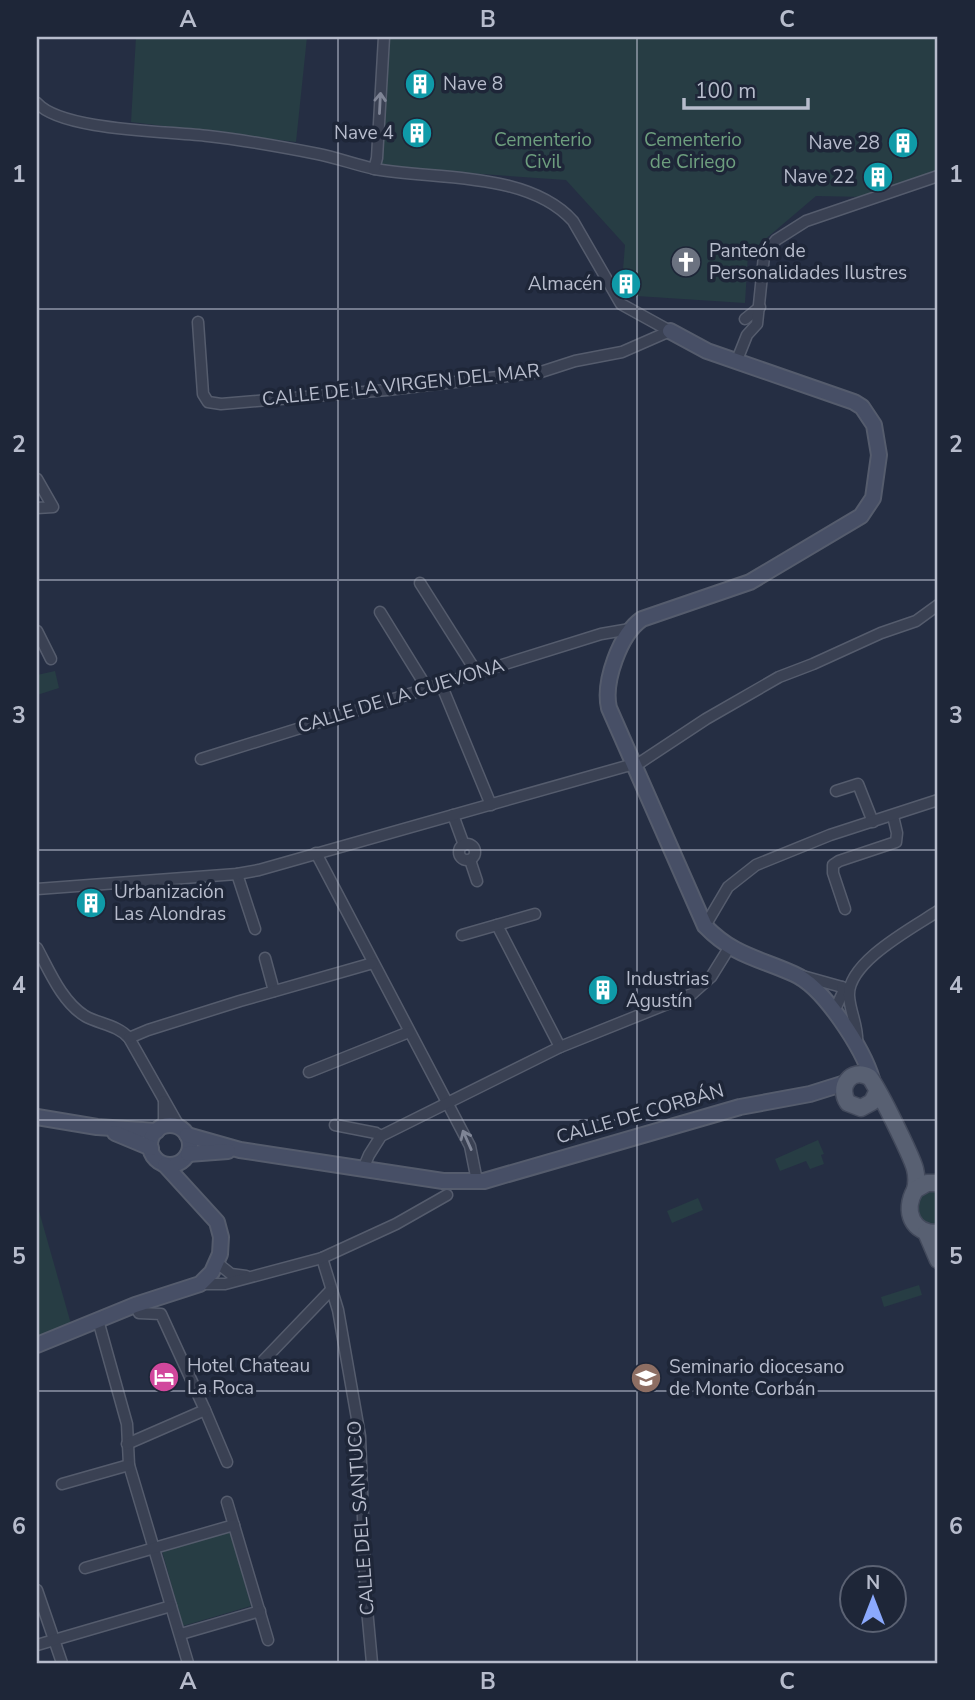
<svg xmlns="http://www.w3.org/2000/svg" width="975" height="1700" font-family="'Nunito Sans',sans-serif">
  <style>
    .green { fill: #273d44 }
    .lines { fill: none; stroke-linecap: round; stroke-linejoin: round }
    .street-casing { stroke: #555c6d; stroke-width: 13 }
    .secondary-casing { stroke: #555c6d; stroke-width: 18 }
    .primary-casing { stroke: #434a5c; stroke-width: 19 }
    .street { stroke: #3a4153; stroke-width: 10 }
    .secondary { stroke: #474f66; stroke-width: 14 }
    .primary { stroke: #586072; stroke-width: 16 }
    .oneway { stroke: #7f8596 }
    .grid { fill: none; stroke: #b7bccc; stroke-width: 2; stroke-opacity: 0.55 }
    .labels { text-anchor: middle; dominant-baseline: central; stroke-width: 7; stroke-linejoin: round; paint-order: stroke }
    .poi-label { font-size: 19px; fill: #b7bccc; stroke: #1e2638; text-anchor: start }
    .park-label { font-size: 19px; fill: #6d9e7e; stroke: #1e2638 }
    .street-label { font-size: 19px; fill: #b7bccc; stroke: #1e2638 }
    .neatline { fill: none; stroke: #b7bccc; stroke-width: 2.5 }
    .grid-label { font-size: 23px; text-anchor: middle; font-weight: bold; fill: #b7bccc }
  </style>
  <rect width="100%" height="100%" fill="#252e43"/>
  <g class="green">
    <polygon points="136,37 307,37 296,142 131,122"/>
    <polygon points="387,37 938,37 938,171 866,197 816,196 748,254 745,303 621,295 625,245 566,180 381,167"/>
    <polygon points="55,671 59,688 37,695 37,675"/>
    <polygon points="818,1140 824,1154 821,1155 824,1164 810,1169 806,1161 780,1171 775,1159"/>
    <path d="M 938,1188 L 938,1225 C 920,1225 910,1211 920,1194 Z"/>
    <polygon points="698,1198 703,1210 672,1223 667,1211"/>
    <polygon points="37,1204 71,1324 37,1336"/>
    <polygon points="919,1285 922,1295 884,1307 881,1297"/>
    <polygon points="230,1531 251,1606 183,1626 162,1551"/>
  </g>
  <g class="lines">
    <g class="street-casing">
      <g id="street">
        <path d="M 37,103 C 62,131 169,131 208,136 C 245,140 282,147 318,154 C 338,158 356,165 375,169 C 436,180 528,171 573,221 L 621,304 L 670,331"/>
        <polyline points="374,169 377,158 384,37"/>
        <polyline points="745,319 760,307"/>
        <polyline points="198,322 203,394 208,402 221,404 387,390 541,372 575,361 622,352 670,331"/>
        <polyline points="737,360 747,335 757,324 764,256 776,240 806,221 938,176"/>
        <polyline points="37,479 53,507 37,508"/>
        <polyline points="420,583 477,673"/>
        <polyline points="380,612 427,688"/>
        <polyline points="37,631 51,659"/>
        <polyline points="441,684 491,805"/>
        <polyline points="201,759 601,634 630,629"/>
        <polyline points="836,791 858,784 873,822"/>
        <polyline points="453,815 464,845"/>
        <circle cx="467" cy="852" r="8"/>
        <polyline points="316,853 470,1146 477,1181"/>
        <polyline points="470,860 477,881"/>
        <polyline points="237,874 255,929"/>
        <polyline points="37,889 237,874 259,870 641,762 706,719 779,677 813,664 881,633 916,621 938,605"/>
        <polyline points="845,909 833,873 833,865 839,861 896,842 897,833 893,816"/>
        <polyline points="497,925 560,1047"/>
        <polyline points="705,926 728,887 756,865 830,835 938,800"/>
        <polyline points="462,935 535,914"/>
        <path d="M 37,948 C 49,970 62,1002 85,1016 C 99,1024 118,1025 129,1038 L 180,1128"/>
        <polyline points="265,958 274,991"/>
        <polyline points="799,975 842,987"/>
        <polyline points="834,1012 843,992 842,987"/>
        <polyline points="129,1038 148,1030 240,1001 373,963"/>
        <path d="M 857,1045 C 859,1027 850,1013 849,996 C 847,962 914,927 938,911"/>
        <polyline points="309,1072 409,1032"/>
        <polyline points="335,1125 376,1133 381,1136"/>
        <polyline points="164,1127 164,1101"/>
        <polyline points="363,1169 369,1155 381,1136 560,1047 692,994 711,977 729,948"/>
        <polyline points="322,1258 338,1310 360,1436 366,1598 372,1663"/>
        <polyline points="216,1262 231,1274 246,1276"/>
        <polyline points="200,1284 225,1284 322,1258 396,1224 447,1195"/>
        <polyline points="98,1320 127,1424 129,1465 188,1663"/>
        <polyline points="261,1363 331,1290"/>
        <polyline points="205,1410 227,1462"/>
        <polyline points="127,1444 205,1410 161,1314 139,1313 135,1305"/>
        <polyline points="62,1484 129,1465"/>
        <polyline points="227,1502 268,1640"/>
        <polyline points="85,1568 234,1525"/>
        <polyline points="37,1590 62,1663"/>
        <polyline points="181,1634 260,1611"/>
        <polyline points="37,1645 171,1606"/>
      </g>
    </g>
    <g class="secondary-casing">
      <g id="secondary">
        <path d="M 670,331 L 707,351 L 854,402 L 862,407 L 874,425 L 879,455 L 873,498 L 861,516 L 750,582 L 642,619 C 620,634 603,682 609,708 L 705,926 C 734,956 759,958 794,974 C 824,987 863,1049 872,1079"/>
        <polyline points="37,1117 97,1127 157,1131"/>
        <circle cx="170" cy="1145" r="20"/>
        <polyline points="115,1133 151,1148"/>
        <polyline points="187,1135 240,1150 443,1181 484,1181 740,1107 810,1094 845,1083"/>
        <polyline points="188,1154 228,1151"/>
        <polyline points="37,1345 135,1305 200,1284 212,1272 220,1254 221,1237 217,1222 165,1165"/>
      </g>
    </g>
    <g class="primary-casing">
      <g id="primary">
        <path d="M 877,1092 L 872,1102 L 861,1108 L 848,1103 C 837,1087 851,1067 869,1077 C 875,1081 912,1157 915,1169 C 917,1177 917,1182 915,1190"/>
        <path d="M 938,1183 L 927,1183 L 915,1190 C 903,1211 912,1234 938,1233"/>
        <polyline points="926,1232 938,1260"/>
      </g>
    </g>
    <use href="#street" class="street"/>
    <use href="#secondary" class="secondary"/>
    <use href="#primary" class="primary"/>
  </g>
  <defs><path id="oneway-shaft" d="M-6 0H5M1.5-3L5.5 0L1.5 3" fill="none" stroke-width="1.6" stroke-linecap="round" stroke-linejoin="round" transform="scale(1.75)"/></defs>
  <g class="oneway">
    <use href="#oneway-shaft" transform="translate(380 103) rotate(-87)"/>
    <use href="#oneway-shaft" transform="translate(467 1140) rotate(-114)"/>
  </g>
  <path class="grid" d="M 338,37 L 338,1663M 637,37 L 637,1663M 37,309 L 938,309M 37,580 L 938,580M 37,850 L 938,850M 37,1120 L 938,1120M 37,1391 L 938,1391"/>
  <defs>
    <g id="building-disc" transform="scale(1.575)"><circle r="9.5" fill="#0f9aa8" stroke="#1e2638"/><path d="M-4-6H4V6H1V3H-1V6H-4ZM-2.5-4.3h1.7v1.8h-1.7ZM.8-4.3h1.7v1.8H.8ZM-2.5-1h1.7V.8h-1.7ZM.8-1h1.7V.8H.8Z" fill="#fff"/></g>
    <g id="church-disc" transform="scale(1.575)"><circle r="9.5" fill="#6b7280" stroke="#1e2638"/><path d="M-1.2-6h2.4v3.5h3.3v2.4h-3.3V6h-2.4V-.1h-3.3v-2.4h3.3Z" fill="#fff"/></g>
    <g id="hotel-disc" transform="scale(1.575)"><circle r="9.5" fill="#d1479c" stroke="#1e2638"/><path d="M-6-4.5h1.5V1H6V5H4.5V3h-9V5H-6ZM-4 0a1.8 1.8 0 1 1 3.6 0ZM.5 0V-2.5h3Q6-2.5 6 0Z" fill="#fff"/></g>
    <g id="university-disc" transform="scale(1.575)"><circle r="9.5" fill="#8d6e63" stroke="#1e2638"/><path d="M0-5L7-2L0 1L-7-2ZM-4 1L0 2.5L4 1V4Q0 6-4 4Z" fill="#fff"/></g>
  </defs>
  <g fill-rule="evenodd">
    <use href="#building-disc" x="420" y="84"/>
    <use href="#building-disc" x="417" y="133"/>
    <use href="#building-disc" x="903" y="143"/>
    <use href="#building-disc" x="878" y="177"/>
    <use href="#church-disc" x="686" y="262"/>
    <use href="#building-disc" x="626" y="284"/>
    <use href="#building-disc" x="91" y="903"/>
    <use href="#building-disc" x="603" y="990"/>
    <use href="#hotel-disc" x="164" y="1377"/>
    <use href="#university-disc" x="646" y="1378"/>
  </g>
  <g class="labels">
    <g class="poi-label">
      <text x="443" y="84">Nave 8</text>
      <text x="394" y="133" text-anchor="end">Nave 4</text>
      <text x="880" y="143" text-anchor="end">Nave 28</text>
      <text x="855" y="177" text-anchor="end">Nave 22</text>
      <text x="709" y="251">Panteón de<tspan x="709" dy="22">Personalidades Ilustres</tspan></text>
      <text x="603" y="284" text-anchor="end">Almacén</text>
      <text x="114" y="892">Urbanización<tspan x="114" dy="22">Las Alondras</tspan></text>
      <text x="626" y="979">Industrias<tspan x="626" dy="22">Agustín</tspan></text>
      <text x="187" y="1366">Hotel Chateau<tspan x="187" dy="22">La Roca</tspan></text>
      <text x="669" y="1367">Seminario diocesano<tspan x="669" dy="22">de Monte Corbán</tspan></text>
    </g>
    <g class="park-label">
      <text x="543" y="140">Cementerio<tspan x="543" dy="22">Civil</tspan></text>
      <text x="693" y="140">Cementerio<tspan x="693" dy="22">de Ciriego</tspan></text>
    </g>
    <g class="street-label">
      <text transform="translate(401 385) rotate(-6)">CALLE DE LA VIRGEN DEL MAR</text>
      <text transform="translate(401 696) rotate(-17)">CALLE DE LA CUEVONA</text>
      <text transform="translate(640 1114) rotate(-16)">CALLE DE CORBÁN</text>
      <text transform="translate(361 1518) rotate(-94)">CALLE DEL SANTUCO</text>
    </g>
  </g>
  <rect width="975" height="1700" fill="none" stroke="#1e2638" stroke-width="77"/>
  <g transform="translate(873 1599)"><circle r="33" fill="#1e2638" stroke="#5b6273" stroke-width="2"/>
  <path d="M0-5L12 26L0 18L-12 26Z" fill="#8ba9fd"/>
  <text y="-10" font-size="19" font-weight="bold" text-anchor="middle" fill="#b7bccc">N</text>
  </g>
  <path d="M684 98v10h124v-10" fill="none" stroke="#b7bccc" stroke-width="3.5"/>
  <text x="695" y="98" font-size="21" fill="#b7bccc" stroke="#1e2638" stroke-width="5" paint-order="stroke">100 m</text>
  <rect x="38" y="38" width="898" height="1624" class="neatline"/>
  <g class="grid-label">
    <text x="188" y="27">A</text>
    <text x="488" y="27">B</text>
    <text x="787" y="27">C</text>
    <text x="19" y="182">1</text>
    <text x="956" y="182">1</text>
    <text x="19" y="452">2</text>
    <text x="956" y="452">2</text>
    <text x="19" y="723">3</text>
    <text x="956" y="723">3</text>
    <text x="19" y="993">4</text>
    <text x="956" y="993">4</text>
    <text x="19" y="1264">5</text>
    <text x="956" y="1264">5</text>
    <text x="19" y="1534">6</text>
    <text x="956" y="1534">6</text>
    <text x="188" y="1689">A</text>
    <text x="488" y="1689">B</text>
    <text x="787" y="1689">C</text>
  </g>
</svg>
